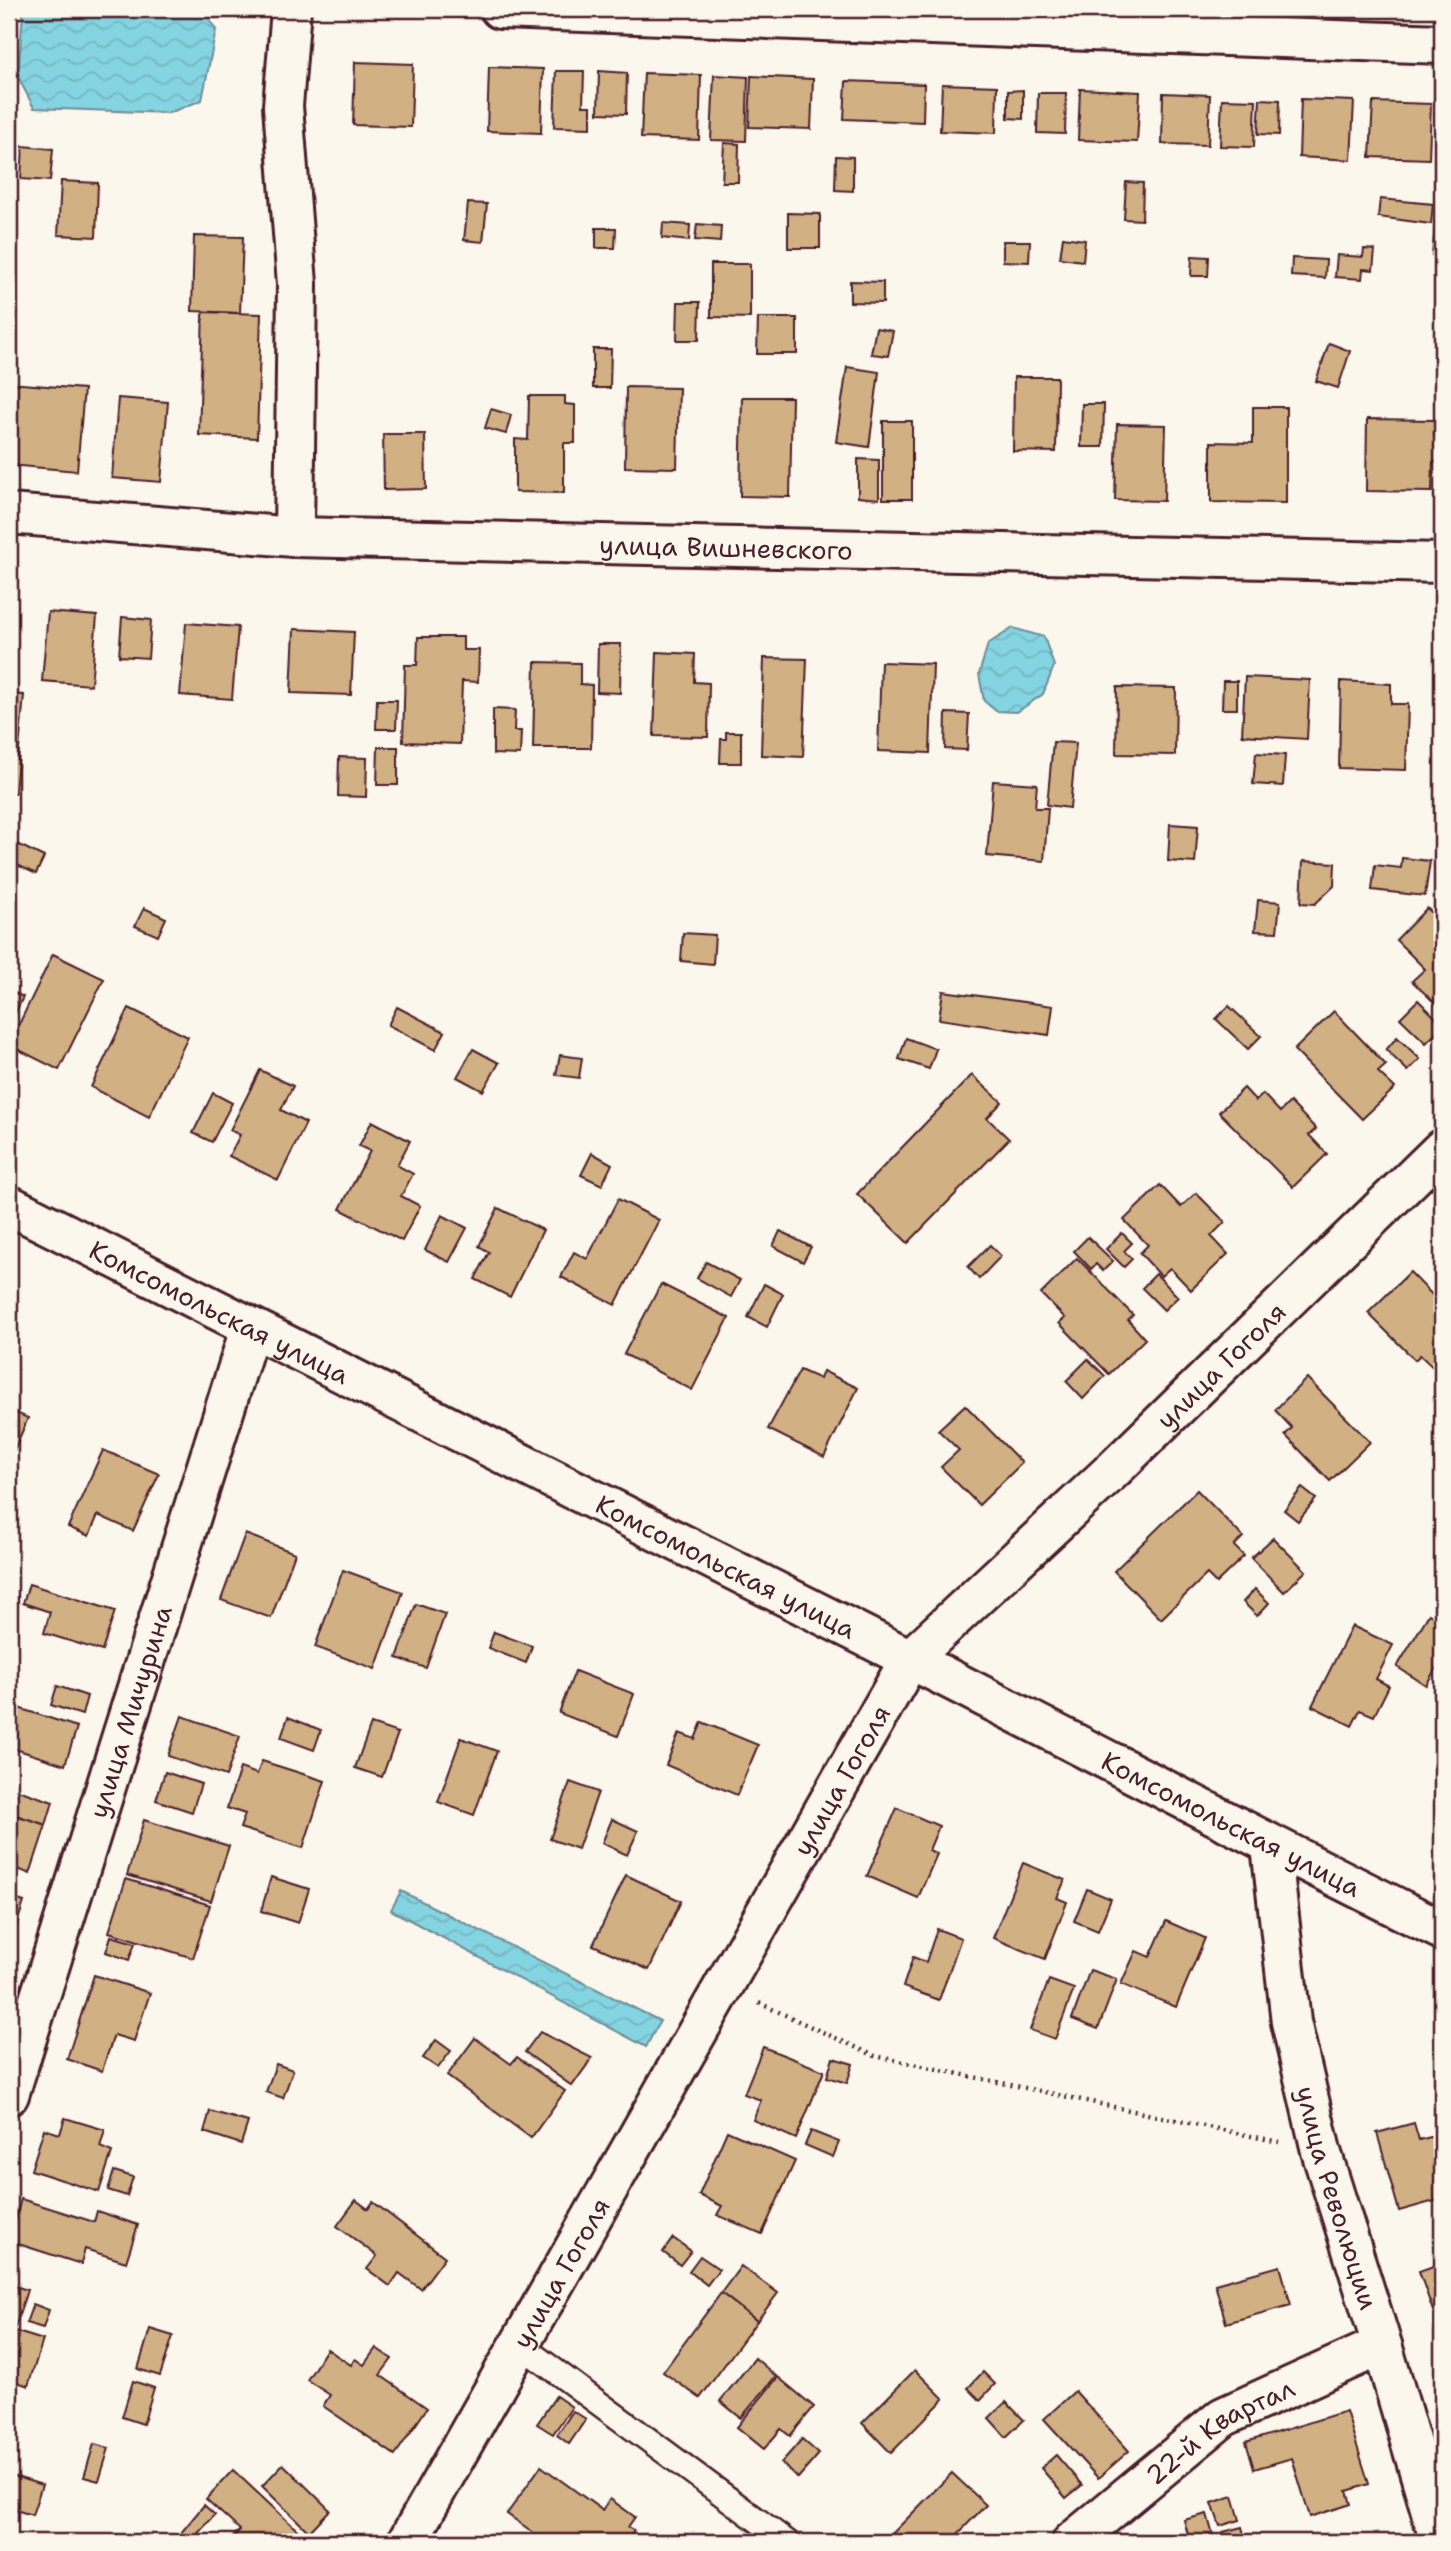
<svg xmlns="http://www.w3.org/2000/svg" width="1451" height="2551" font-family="'Shantell Sans',sans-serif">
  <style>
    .water { fill: url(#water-waves); stroke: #6d8c98; stroke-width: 2 }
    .building { fill: #d1b084; stroke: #4a1f2b; stroke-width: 2 }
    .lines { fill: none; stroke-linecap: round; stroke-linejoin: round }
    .service-casing { stroke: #4a1f2b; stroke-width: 28 }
    .minor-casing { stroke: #4a1f2b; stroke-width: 44 }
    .path { stroke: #4a1f2b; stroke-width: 4.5; stroke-dasharray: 2 5; stroke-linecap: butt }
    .service { stroke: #fbf7ec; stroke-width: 23 }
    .minor { stroke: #fbf7ec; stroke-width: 38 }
    .labels { text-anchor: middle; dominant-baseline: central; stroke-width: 7; stroke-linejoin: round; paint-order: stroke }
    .street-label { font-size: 26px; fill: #4a1f2b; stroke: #fbf7ec }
  </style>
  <defs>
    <pattern id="water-waves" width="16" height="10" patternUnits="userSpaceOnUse" patternTransform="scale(1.75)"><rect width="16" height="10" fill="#84d4e1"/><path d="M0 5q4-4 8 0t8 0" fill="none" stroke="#74b6c1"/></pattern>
  </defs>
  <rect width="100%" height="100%" fill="#fbf7ec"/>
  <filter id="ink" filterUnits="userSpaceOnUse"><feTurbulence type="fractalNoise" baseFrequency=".0143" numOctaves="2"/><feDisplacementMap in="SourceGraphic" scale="14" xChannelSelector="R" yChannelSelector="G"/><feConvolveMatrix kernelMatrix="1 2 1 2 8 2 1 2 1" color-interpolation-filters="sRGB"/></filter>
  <g filter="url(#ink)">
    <g class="water">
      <polygon points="27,9 203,9 216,30 202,100 169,113 34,108 18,77 23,12"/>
      <polygon points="1013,628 1044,637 1054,666 1043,694 1017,712 996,711 984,701 979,674 988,644"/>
      <polygon points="401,1891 660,2021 646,2047 391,1910"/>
    </g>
    <g class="building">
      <polygon points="355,62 413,64 411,127 353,125"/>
      <polygon points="489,67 543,69 541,133 487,131"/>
      <polygon points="556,71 584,71 583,106 591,106 591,128 554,127"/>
      <polygon points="599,71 627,73 626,114 598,113"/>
      <polygon points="644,73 701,75 699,140 641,138"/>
      <polygon points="714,75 748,77 746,141 711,140"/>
      <polygon points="751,76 813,79 811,129 749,127"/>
      <polygon points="846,81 924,84 923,122 844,119"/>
      <polygon points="942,84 997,86 996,133 940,131"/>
      <polygon points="1080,89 1140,92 1137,142 1078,140"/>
      <polygon points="1023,90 1023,119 1008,118 1008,91"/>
      <polygon points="1038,93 1066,93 1065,134 1037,133"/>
      <polygon points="1163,93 1210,95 1208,145 1162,144"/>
      <polygon points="1222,99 1256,100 1254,147 1220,146"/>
      <polygon points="1260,99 1280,100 1279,135 1258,134"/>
      <polygon points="1301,99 1354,101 1351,160 1299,157"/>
      <polygon points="1373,102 1431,104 1429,159 1370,157"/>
      <polygon points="724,143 739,144 738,182 722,182"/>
      <polygon points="23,146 53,149 50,181 21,179"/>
      <polygon points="836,156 853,157 853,191 835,190"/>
      <polygon points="61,181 98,183 96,237 58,235"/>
      <polygon points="1126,182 1143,183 1142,220 1124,219"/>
      <polygon points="1380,199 1433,204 1431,224 1378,217"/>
      <polygon points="1438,200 1442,200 1442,256 1432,255"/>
      <polygon points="468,203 487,204 483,242 464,240"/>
      <polygon points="788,213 820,214 820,248 788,248"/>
      <polygon points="663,223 690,225 689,241 662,238"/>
      <polygon points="697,224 721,226 720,242 695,240"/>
      <polygon points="596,228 616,228 615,248 596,248"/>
      <polygon points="194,236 243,237 240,313 192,311"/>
      <polygon points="1063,237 1085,240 1083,261 1060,258"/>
      <polygon points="1003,241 1030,241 1029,262 1003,261"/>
      <polygon points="1364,249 1375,250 1373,270 1363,269 1362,279 1335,277 1337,255 1363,257"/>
      <polygon points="1192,256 1209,257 1208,276 1191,276"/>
      <polygon points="1292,258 1326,260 1325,278 1291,276"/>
      <polygon points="711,264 750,264 750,318 711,317"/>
      <polygon points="850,281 883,282 883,303 850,302"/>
      <polygon points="678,302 700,302 699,340 677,340"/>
      <polygon points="203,312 261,314 257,438 199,435"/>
      <polygon points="758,318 797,318 797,354 757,354"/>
      <polygon points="876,328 893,331 888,356 871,354"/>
      <polygon points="1329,343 1350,351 1338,388 1316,381"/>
      <polygon points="593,349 611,349 610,388 593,388"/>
      <polygon points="847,367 879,372 869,447 836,442"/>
      <polygon points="1014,377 1057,377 1056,452 1013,451"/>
      <polygon points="9,383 84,389 77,471 9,465"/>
      <polygon points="626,387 679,388 677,468 625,467"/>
      <polygon points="529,396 565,396 565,404 575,405 575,443 564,443 564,493 515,492 515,439 528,440"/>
      <polygon points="742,397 792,397 790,497 740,496"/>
      <polygon points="118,398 168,402 161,482 112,478"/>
      <polygon points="1082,404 1104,404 1103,447 1081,447"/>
      <polygon points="1253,407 1286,407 1286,503 1211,502 1211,442 1253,443"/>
      <polygon points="491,409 511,415 506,434 485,428"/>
      <polygon points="1367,419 1434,420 1434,436 1442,437 1442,462 1433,462 1432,492 1366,491"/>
      <rect x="883" y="421" width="29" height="78"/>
      <polygon points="1117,424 1166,425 1164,501 1115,500"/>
      <polygon points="383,434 425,434 426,489 384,490"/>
      <polygon points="858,459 879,460 879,499 858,497"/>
      <polygon points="48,612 97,616 91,685 42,681"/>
      <polygon points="122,617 151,620 148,658 119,656"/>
      <polygon points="186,623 238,627 232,699 180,695"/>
      <polygon points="294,629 354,632 351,695 291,693"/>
      <polygon points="418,637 463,637 463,650 479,650 478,682 462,681 460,744 403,742 405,665 417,665"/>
      <polygon points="598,644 621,644 620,693 597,692"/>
      <polygon points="657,652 695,654 694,682 709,683 708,737 654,736"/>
      <polygon points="764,658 807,659 803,757 761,755"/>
      <polygon points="535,662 580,663 580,684 592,685 591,748 533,748"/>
      <polygon points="881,662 933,664 930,753 878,751"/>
      <polygon points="1245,677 1310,680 1307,739 1242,735"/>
      <polygon points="1223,681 1237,681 1237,709 1222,709"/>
      <polygon points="1341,681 1391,684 1391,704 1408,704 1406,770 1339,768"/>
      <polygon points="1117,687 1176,688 1175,755 1116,754"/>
      <polygon points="9,694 24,695 15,793 9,793"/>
      <polygon points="377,700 397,700 396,729 376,729"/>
      <polygon points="493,709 515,710 514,731 521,731 520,755 493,754"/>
      <polygon points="946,713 969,714 967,750 945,749"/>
      <polygon points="726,732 741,732 741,763 720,763 721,739 726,739"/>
      <polygon points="1053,742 1076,743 1070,808 1047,805"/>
      <polygon points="378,747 398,747 398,785 377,785"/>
      <polygon points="1256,753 1285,755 1283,786 1253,784"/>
      <polygon points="339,757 367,758 366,797 338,796"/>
      <polygon points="993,781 1037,784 1035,808 1048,808 1044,861 987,856"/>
      <polygon points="1170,824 1198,826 1195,863 1168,861"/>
      <polygon points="9,840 44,857 36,874 9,861"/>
      <polygon points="1402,858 1430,861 1425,896 1372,890 1375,865 1401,868"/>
      <polygon points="1303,861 1335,863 1334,886 1315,904 1301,903"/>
      <polygon points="1258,900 1280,902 1277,932 1255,931"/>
      <polygon points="144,908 166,918 158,936 135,926"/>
      <polygon points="1427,908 1442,923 1442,1010 1412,981 1425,969 1396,940"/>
      <polygon points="683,933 715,935 713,964 681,961"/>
      <polygon points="53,954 104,979 59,1070 9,1045"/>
      <polygon points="9,990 23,997 9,1026"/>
      <polygon points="943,991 1053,1006 1049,1035 939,1019"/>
      <polygon points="1418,1000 1442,1024 1442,1027 1426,1043 1400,1018"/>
      <polygon points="1229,1006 1261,1036 1248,1049 1216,1019"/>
      <polygon points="397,1007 445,1032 435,1050 388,1025"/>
      <polygon points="129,1008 188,1037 149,1117 91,1087"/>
      <polygon points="1334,1011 1386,1065 1378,1072 1395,1088 1362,1119 1294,1050"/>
      <polygon points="1397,1037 1420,1059 1408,1071 1386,1050"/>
      <polygon points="906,1038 936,1049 929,1069 899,1059"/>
      <polygon points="473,1049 499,1063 483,1091 457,1077"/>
      <polygon points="560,1055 582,1058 579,1078 556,1075"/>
      <polygon points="260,1070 293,1086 281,1110 306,1123 278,1180 229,1156 240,1135 230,1130"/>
      <polygon points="972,1075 1002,1102 987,1118 1009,1139 908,1243 857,1194"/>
      <polygon points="1244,1088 1256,1101 1263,1094 1280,1112 1290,1102 1316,1129 1309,1135 1327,1154 1293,1187 1219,1112"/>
      <polygon points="213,1093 232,1103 212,1142 193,1133"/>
      <polygon points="372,1121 410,1141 397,1165 413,1174 401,1196 420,1206 402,1241 340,1209 370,1151 359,1146"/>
      <polygon points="592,1153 612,1164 602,1185 581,1175"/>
      <polygon points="1160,1185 1181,1207 1196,1193 1225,1222 1211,1236 1228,1254 1191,1290 1170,1268 1161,1276 1140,1253 1148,1245 1124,1220"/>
      <polygon points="618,1199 659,1220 615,1305 561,1277 574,1252 587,1259"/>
      <polygon points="498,1208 543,1230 510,1297 475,1279 489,1252 479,1246"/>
      <polygon points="442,1215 467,1228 449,1262 425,1250"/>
      <polygon points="780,1231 811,1247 803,1262 773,1246"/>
      <polygon points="1122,1233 1132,1243 1124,1251 1132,1259 1124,1267 1106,1249"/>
      <polygon points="1088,1237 1113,1261 1103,1271 1096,1264 1091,1269 1074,1251"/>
      <polygon points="990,1245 1001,1256 979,1279 968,1267"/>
      <polygon points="1077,1258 1133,1315 1128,1320 1145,1339 1109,1374 1059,1323 1065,1318 1041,1294"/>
      <polygon points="706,1262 740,1280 731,1297 697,1278"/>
      <polygon points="1410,1272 1442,1305 1442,1364 1436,1370 1420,1355 1415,1360 1368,1313"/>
      <polygon points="1156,1274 1178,1297 1164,1310 1142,1288"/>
      <polygon points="661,1284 729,1318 692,1390 624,1354"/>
      <polygon points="764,1284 783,1294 767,1327 748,1317"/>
      <polygon points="1088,1359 1105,1376 1083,1399 1066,1381"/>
      <polygon points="800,1370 820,1379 823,1371 858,1388 824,1457 768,1429"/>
      <polygon points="1307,1378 1370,1442 1330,1481 1285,1435 1292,1428 1275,1410"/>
      <polygon points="965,1405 1022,1463 979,1505 941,1467 959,1450 938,1430"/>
      <polygon points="9,1410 28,1418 9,1462"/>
      <polygon points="103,1450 159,1474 133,1531 98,1515 89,1536 68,1527"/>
      <polygon points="1302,1488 1316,1499 1298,1521 1284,1510"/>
      <polygon points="1197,1490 1243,1537 1234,1546 1244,1556 1216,1583 1207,1574 1161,1619 1114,1571"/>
      <polygon points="245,1534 295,1553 271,1618 221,1600"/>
      <polygon points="1273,1538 1306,1571 1284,1592 1251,1558"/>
      <polygon points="343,1570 403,1592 375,1669 315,1647"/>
      <polygon points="29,1584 115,1611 102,1651 44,1633 50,1612 23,1603"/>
      <polygon points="1255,1589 1269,1603 1257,1616 1243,1602"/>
      <polygon points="416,1604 445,1614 426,1668 397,1658"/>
      <polygon points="1429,1614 1442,1622 1442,1658 1426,1685 1397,1667"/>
      <polygon points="1352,1626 1393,1645 1376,1679 1389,1686 1374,1716 1360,1710 1352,1726 1312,1706"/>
      <polygon points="494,1632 532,1646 526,1663 488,1648"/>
      <polygon points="575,1671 634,1694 618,1736 559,1713"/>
      <polygon points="57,1686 87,1696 82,1715 51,1705"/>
      <polygon points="9,1705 77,1727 65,1765 9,1747"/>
      <polygon points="182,1716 240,1736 226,1776 168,1756"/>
      <polygon points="288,1717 321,1730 314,1750 281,1738"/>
      <polygon points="702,1722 758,1745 737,1795 666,1765 679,1733 695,1739"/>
      <polygon points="371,1724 398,1733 382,1777 355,1768"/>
      <polygon points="461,1738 497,1751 474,1815 438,1802"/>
      <polygon points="262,1761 325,1781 303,1848 240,1828 245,1814 227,1808 240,1768 257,1774"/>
      <polygon points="165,1772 201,1784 192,1812 156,1800"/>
      <polygon points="570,1782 598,1792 578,1849 550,1839"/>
      <polygon points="9,1787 53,1802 46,1825 9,1813"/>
      <polygon points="897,1808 939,1826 929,1850 937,1854 918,1898 867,1876"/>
      <polygon points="9,1813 46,1825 30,1874 18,1869 13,1887 9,1885"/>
      <polygon points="612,1819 638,1831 627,1855 602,1843"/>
      <polygon points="144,1820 229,1846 211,1901 127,1875"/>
      <polygon points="1023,1863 1065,1880 1057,1898 1067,1902 1045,1959 993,1938"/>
      <polygon points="626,1875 681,1901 649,1970 593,1945"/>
      <polygon points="271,1877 309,1889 298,1923 261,1911"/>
      <polygon points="126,1879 210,1905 193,1958 109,1932"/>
      <polygon points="1087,1889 1111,1899 1098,1931 1074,1921"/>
      <polygon points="9,1897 24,1902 15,1930 9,1928"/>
      <polygon points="1166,1921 1205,1938 1176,2007 1121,1984 1136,1951 1150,1957"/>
      <polygon points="937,1929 961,1938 939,2000 903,1987 913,1957 926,1962"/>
      <polygon points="111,1936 135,1943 129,1960 106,1952"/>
      <polygon points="1090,1970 1117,1979 1098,2029 1072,2019"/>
      <polygon points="94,1975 150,1993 134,2041 114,2035 102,2071 67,2059"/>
      <polygon points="1049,1980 1074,1989 1055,2039 1030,2030"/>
      <polygon points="540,2032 592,2058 572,2086 525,2052"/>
      <polygon points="475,2038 511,2064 517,2057 565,2091 531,2138 447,2076"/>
      <polygon points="436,2040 451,2051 438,2068 423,2058"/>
      <polygon points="763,2047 824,2071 796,2139 753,2120 761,2100 744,2094"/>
      <polygon points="833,2058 853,2064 847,2083 827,2077"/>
      <polygon points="276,2064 293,2070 283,2098 266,2092"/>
      <polygon points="210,2111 248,2122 241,2144 204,2132"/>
      <polygon points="65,2118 105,2130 100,2147 112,2152 99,2192 31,2170 44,2129 60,2134"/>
      <polygon points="1414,2123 1419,2140 1442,2134 1442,2199 1399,2211 1377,2133"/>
      <polygon points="727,2131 795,2161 762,2234 717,2215 722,2206 699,2195"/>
      <polygon points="811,2131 839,2142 833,2157 805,2145"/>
      <polygon points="114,2171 133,2177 127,2196 108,2190"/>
      <polygon points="21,2199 94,2222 97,2211 138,2225 126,2262 85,2249 81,2264 9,2241"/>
      <polygon points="356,2200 368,2209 373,2202 445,2257 421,2289 399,2273 390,2286 367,2269 377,2256 337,2226"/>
      <polygon points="673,2238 691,2251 680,2265 663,2252"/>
      <polygon points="700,2256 719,2269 707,2285 689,2271"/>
      <polygon points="1442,2263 1442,2308 1433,2311 1419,2271"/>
      <polygon points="741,2266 778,2293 757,2321 721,2293"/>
      <polygon points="1280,2266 1291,2305 1226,2323 1215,2284"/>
      <polygon points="9,2284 27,2290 14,2331 43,2340 28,2386 9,2379"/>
      <polygon points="721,2293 757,2321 700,2398 663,2372"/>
      <polygon points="33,2304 49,2310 43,2328 26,2323"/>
      <polygon points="150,2329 173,2336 160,2376 138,2369"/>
      <polygon points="376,2348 392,2359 380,2375 427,2408 395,2455 323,2406 330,2395 307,2380 327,2349 351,2365 355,2359 364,2365"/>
      <polygon points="755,2358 776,2376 741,2418 720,2401"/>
      <polygon points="915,2370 944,2399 891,2453 862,2423"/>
      <polygon points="983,2372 995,2384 980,2400 968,2388"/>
      <polygon points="778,2377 814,2407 790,2436 781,2429 764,2449 737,2427"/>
      <polygon points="133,2381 154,2388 143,2424 122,2417"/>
      <polygon points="1075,2391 1129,2451 1098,2478 1044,2419"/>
      <polygon points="556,2396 572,2407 553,2434 537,2424"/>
      <polygon points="1006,2402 1024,2420 1006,2437 989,2418"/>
      <polygon points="573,2411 586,2419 569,2444 557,2435"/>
      <polygon points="1346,2411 1369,2484 1347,2491 1351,2504 1310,2517 1292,2458 1254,2469 1246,2442"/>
      <polygon points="802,2439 819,2454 798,2478 781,2463"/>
      <polygon points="94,2444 109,2448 99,2481 84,2477"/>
      <polygon points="1056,2455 1082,2485 1066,2498 1041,2468"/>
      <polygon points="283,2464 330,2510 309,2532 262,2486"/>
      <polygon points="541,2466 602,2510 610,2499 635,2517 628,2527 634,2531 626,2542 547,2542 507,2514"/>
      <polygon points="233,2470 310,2542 229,2541 240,2530 206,2499"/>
      <polygon points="952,2473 986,2505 950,2542 884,2542"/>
      <polygon points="13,2476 42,2485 32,2515 9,2508 9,2489"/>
      <polygon points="1233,2496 1240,2520 1220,2526 1212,2503"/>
      <polygon points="204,2505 215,2515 190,2542 180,2534"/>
      <polygon points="1207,2514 1214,2539 1190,2542 1184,2520"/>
      <polygon points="1242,2527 1246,2542 1226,2542 1223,2532"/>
    </g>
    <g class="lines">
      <g class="service-casing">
        <polyline id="service" points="520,2345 787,2542"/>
      </g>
      <g class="minor-casing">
        <g id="minor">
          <polyline points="291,9 283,106 297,284 294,537"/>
          <polyline points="500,9 1442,44"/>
          <path id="s1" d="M 9,514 L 294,537 L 1442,563"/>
          <path id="s2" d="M 9,1205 C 308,1358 610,1506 910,1659 C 1088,1749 1263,1842 1442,1930"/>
          <path id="s3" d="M 1271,1846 L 1291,2022 L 1321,2151 L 1382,2345 L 1440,2542"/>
          <path id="s4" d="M 9,2095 L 250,1329"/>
          <path id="s5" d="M 407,2542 L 910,1659 L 1113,1470 L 1442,1149"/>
          <path id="s6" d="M 1072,2542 L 1223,2417 L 1382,2345"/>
        </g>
      </g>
      <polyline class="path" points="759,2003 875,2056 1279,2142"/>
      <use href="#service" class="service"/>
      <use href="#minor" class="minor"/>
    </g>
  </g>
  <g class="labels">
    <g class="street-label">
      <text stroke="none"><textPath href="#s1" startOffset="718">улица Вишневского</textPath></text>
      <text stroke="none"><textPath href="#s2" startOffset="236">Комсомольская улица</textPath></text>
      <text stroke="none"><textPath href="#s5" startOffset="1444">улица Гоголя</textPath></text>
      <text stroke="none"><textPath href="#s2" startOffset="803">Комсомольская улица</textPath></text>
      <text stroke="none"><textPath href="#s4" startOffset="402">улица Мичурина</textPath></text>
      <text stroke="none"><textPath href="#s5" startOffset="877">улица Гоголя</textPath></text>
      <text stroke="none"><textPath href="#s2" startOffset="1370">Комсомольская улица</textPath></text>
      <text stroke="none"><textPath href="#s3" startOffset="359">улица Революции</textPath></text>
      <text stroke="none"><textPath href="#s5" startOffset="310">улица Гоголя</textPath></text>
      <text stroke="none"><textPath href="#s6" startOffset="186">22-й Квартал</textPath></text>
    </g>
  </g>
  <rect width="1451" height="2551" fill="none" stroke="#fbf7ec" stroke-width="35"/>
  <rect x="18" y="18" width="1416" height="2516" fill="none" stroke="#4a1f2b" stroke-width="2.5" filter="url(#ink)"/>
</svg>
